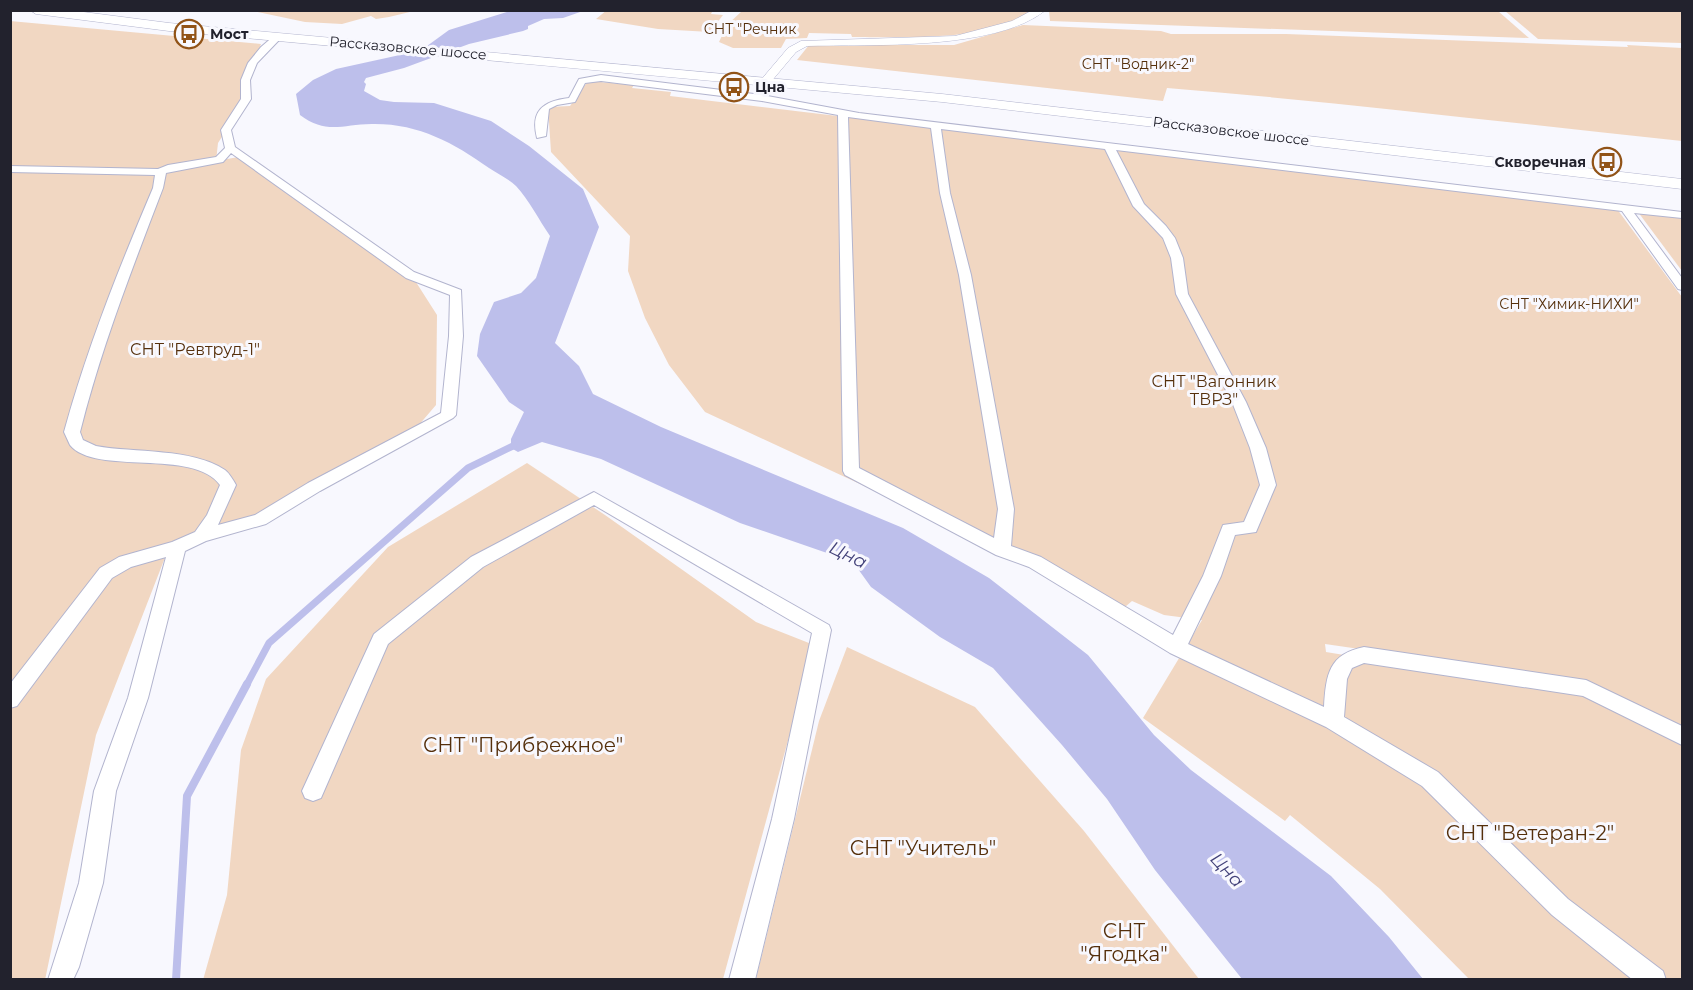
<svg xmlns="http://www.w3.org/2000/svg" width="1693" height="990" font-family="Montserrat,sans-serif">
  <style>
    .green { fill: #f1d7c2 }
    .water { fill: #bdbfeb }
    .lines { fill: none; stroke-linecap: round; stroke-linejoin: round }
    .stream-far2 { stroke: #bdbfeb; stroke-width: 5 }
    .stream-far1 { stroke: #bdbfeb; stroke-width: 7 }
    .stream { stroke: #bdbfeb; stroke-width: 8 }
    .minor-casing { stroke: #b2b4ce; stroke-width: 2 }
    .tertiary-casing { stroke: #b2b4ce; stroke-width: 1 }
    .primary-casing { stroke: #b2b4ce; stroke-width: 1 }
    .minor { fill: #fff; fill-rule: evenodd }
    .tertiary { fill: #fff; fill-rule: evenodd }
    .primary { fill: #fff; fill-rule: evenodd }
    .labels { text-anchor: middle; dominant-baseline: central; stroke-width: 6; stroke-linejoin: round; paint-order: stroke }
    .far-park-label { font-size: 14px; fill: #552f0b; stroke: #f8f8fe }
    .far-poi-label { font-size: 14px; font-weight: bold; fill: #22222d; stroke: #f8f8fe; text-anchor: start }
    .far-street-label { font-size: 14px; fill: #22222d; stroke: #f8f8fe }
    .park-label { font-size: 16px; fill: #552f0b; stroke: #f8f8fe }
    .water-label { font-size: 18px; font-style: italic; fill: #43427a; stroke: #f8f8fe }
    .near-park-label { font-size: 20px; fill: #552f0b; stroke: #f8f8fe }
  </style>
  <rect width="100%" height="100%" fill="#f8f8fe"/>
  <g class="green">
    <polygon points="607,10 713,10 711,14 723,15 710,32 658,29 596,19"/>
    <polygon points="253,11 414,10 414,11 389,17 376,19 371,16 342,24 305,22"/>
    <path d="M 742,11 L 1029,11 C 999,42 894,37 852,37 L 851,34 L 809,33 L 807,38 L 786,39 L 781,48 L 733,48 L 719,42 L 727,25 Z"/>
    <polygon points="1049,11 1498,11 1529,38 1050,21"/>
    <polygon points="1505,11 1682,11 1682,43 1538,39"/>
    <polygon points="10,21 261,44 248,78 246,99 218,143 216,161 244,156 414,279 437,315 436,405 418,426 279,516 166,555 96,735 45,980 10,979"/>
    <path d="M 1023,25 L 1161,31 L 1171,34 L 1286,34 L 1628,47 L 1627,45 L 1682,48 L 1682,141 C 1511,123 1339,102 1167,88 L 1163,101 L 797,60 L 809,45 L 954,45 Z"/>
    <polygon points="588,81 634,85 632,88 671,92 670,96 1617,209 1682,297 1682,728 1581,681 1325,644 1326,652 1586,695 1682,744 1682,979 1469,979 1380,889 1290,815 1285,821 1143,718 1202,620 1164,615 1132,601 1125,607 705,412 669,365 645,318 628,271 630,236 551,152 548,107 570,106"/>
    <polygon points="1638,212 1682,217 1682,271"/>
    <polygon points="527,463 605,515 756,622 814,645 723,979 203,980 227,895 241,750 266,679 388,547"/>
    <polygon points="847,647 975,707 1084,831 1199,979 756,979 819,721"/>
  </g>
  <path class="water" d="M 510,11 L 583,11 L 563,18 L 544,19 L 528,26 L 528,29 L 523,31 L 469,44 L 404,68 L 366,78 L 364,82 L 366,84 L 364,91 L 380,100 L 394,102 L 434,103 L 491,121 L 529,146 L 583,189 L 599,227 L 555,343 L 579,366 L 593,394 L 661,427 L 903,528 L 989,578 L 1088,655 L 1154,735 L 1191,770 L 1331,876 L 1389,937 L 1423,979 L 1242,979 L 1155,870 L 1107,799 L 1062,745 L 993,668 L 940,637 L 871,587 L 853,562 L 740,523 L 601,459 L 542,442 L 518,452 L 511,448 L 511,439 L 524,412 L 509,402 L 477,356 L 480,334 L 494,302 L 521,293 L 536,278 L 550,236 C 539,220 529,200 516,186 C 509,179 498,174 489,168 C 454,143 419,124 375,124 C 344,123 328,136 300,115 L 296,94 L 313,80 L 336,69 L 409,53 L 427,46 L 449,30 Z"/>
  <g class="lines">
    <polyline class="stream-far2" points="512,447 516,442"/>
    <polyline class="stream-far1" points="246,686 269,643 468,468 513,446"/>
    <polyline class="stream" points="176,980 187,796 247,684"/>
    <g class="minor-casing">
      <g id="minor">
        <path d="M 275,35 L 282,37 L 257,63 L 250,80 L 251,99 L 231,130 L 235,147 L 414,272 L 461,290 L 463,336 L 456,415 L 453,418 L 320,491 L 266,524 L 206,541 L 185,551 L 148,698 L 116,791 L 103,883 L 79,967 L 73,980 L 48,980 L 79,883 L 94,791 L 128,698 L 166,557 L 131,567 L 112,578 L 17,706 L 10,708 L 10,684 L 100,568 L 119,557 L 172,542 L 195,532 L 207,515 L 220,485 C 194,448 95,476 70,445 C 68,441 66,436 64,432 C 87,348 119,268 153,188 L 155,175 L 10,172 L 10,166 L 158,169 L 168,165 L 216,157 L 225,148 L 221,130 L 241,99 L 241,80 L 248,63 L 261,47 ZM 231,153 L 406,278 L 450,295 L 449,336 L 441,413 L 308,483 L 255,515 L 218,525 L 236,485 C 233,480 230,474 225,470 C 193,448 134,453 96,446 L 83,440 L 80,432 C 101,348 132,269 163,188 L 166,173 L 223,162 Z"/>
        <path d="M 601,75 L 762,95 L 859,113 L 1682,212 L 1682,218 L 1634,213 L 1682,278 L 1682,290 L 1678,289 L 1622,211 L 1116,150 L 1144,204 L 1166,226 L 1175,238 L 1183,258 L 1188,294 L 1246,402 L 1266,448 L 1276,485 L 1256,532 L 1235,535 L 1221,576 L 1188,644 L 1324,707 C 1326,674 1329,654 1364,647 L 1586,680 L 1682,726 L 1682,745 L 1583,696 L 1364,663 L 1352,668 L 1347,679 L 1344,717 L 1438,772 L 1568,899 L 1663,971 L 1666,980 L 1633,980 L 1552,915 L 1422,786 L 1326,727 L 1170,653 L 1029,567 L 996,555 L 845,475 L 843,471 L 838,115 L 762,101 L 601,81 L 585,83 L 575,102 L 557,105 L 549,109 L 546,136 L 537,138 C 530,111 543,101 569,98 L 579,79 ZM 848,117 L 931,128 L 940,193 L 959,275 L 998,509 L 994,538 L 859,468 ZM 941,129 L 1105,149 L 1133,206 L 1163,238 L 1171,258 L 1176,294 L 1232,402 L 1250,448 L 1260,485 L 1244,522 L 1223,525 L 1203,576 L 1173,635 L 1041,557 L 1011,546 L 1014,509 L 971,275 L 950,193 Z"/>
        <polygon points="594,492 829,625 831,630 794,819 755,980 729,980 772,819 812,633 594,505 483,567 388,644 321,798 313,801 305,798 302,791 374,634 471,557"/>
      </g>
    </g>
    <g class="tertiary-casing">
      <path id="tertiary" d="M 1033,10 L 1046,10 C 995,51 871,44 807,46 L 796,52 L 770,83 L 762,83 L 760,81 L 788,48 L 801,41 L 955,36 L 1012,21 Z"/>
    </g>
    <g class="primary-casing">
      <polygon id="primary" points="30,10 68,10 169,23 942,94 1682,179 1682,189 942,102 169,31 36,14"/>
    </g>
    <use href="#minor" class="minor"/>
    <use href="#tertiary" class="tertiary"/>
    <use href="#primary" class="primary"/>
  </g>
  <defs>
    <g id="bus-ring" transform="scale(1.5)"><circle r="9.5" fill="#f8f8fe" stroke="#915317" stroke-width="1.5"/><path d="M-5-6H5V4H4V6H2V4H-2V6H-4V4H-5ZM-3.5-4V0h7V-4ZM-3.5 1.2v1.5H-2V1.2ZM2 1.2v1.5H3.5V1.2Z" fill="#915317"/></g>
  </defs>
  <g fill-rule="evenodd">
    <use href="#bus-ring" x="189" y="34"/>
    <use href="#bus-ring" x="734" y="87"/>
    <use href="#bus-ring" x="1607" y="162"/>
  </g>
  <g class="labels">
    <g class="far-park-label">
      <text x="750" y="29">СНТ "Речник</text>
      <text x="1138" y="64">СНТ "Водник-2"</text>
      <text x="1569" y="304">СНТ "Химик-НИХИ"</text>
    </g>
    <g class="far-poi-label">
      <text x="210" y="34">Мост</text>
      <text x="755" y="87">Цна</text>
      <text x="1586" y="162" text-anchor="end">Скворечная</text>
    </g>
    <g class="far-street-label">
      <text transform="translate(408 48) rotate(5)">Рассказовское шоссе</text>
      <text transform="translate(1231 131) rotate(7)">Рассказовское шоссе</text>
    </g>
    <g class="park-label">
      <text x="195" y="349">СНТ "Ревтруд-1"</text>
      <text x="1214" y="381">СНТ "Вагонник<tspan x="1214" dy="18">ТВРЗ"</tspan></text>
    </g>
    <g class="water-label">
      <text transform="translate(848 555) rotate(26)">Цна</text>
      <text transform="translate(1227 870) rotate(47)">Цна</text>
    </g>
    <g class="near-park-label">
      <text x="523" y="745">СНТ "Прибрежное"</text>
      <text x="1530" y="833">СНТ "Ветеран-2"</text>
      <text x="923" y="848">СНТ "Учитель"</text>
      <text x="1124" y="931">СНТ<tspan x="1124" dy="23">"Ягодка"</tspan></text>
    </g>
  </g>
  <rect width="1693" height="990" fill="none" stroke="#22222d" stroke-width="24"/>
</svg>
